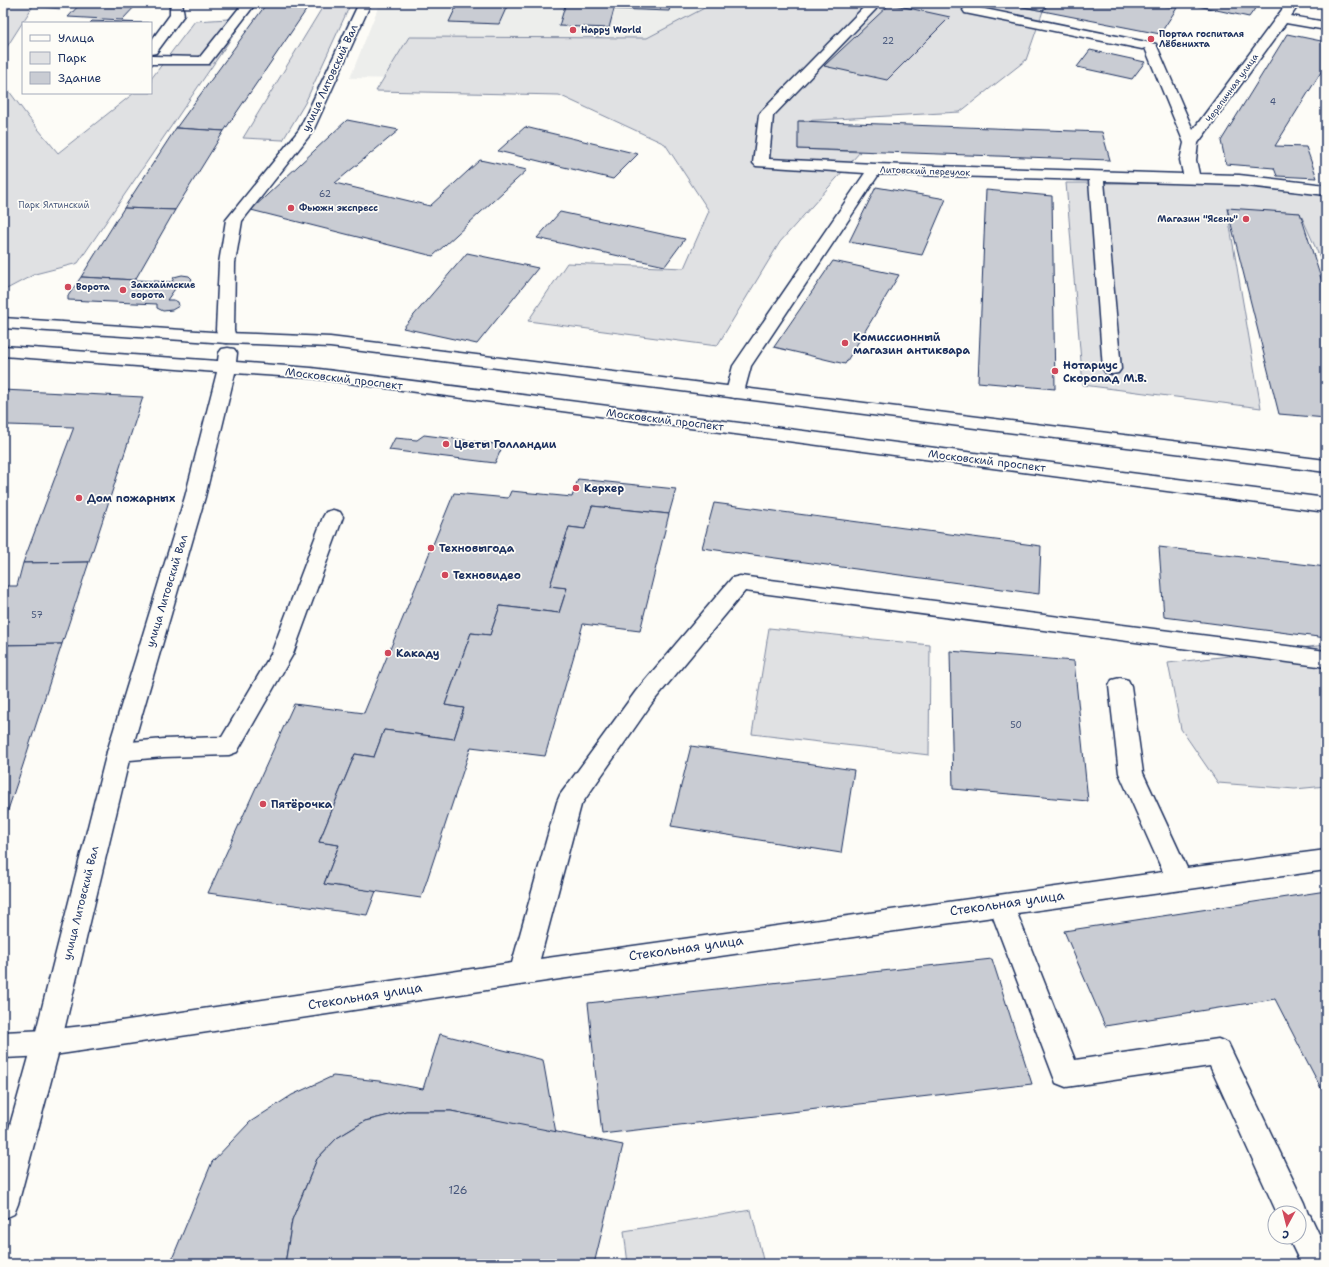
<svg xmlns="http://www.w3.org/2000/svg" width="1329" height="1267" viewBox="0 0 1329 1267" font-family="'Shantell Sans',sans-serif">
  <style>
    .built { fill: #edeeec }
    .green { fill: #e0e1e3; stroke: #7e88a0 }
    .building { fill: #c9ccd3; stroke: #1b2f5e }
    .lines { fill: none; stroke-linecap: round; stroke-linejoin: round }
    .minor-casing { stroke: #1b2f5e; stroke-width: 3 }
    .major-casing { stroke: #1b2f5e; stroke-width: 3 }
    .minor { fill: #fdfcf7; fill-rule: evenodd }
    .major { fill: #fdfcf7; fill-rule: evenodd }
    .poi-dot { fill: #d1495b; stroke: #fdfcf7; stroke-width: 1.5 }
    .labels { text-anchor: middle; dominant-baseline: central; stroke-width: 3.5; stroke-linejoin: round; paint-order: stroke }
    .far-poi-label { font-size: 9px; font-weight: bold; fill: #1b2f5e; stroke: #fdfcf7; text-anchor: start }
    .number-label { font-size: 9px; fill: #46567b }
    .far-street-label { font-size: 9px; fill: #1b2f5e; stroke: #fdfcf7 }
    .far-park-label { font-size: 9px; fill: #4c5c7f; stroke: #fdfcf7 }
    .street-label { font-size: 11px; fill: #1b2f5e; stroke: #fdfcf7 }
    .poi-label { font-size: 11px; font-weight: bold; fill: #1b2f5e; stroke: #fdfcf7; text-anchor: start }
    .near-number-label { font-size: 11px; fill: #46567b }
    .near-street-label { font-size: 13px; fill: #1b2f5e; stroke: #fdfcf7 }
  </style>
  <rect width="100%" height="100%" fill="#fdfcf7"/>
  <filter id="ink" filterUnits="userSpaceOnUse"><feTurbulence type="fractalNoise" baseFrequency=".025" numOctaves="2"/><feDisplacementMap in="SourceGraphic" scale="8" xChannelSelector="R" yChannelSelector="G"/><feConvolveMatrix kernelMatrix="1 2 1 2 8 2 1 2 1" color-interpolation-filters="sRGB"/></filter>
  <g filter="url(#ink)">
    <polygon class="built" points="380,3 806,3 645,84 350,78"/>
    <g class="green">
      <polygon points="3,3 65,3 60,9 33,6 3,53"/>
      <polygon points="325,3 351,3 305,103 283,140 243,138"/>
      <polygon points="714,3 1004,3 1043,11 1026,60 960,112 799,121 798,149 860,152 780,242 717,346 528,321 567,263 684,268 709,211 665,144 559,95 376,91 409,37 647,38"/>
      <polygon points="245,18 78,263 35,274 3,291 3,83 29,118 58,153 134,93 151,93 151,79 195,21"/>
      <polygon points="1066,183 1218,183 1326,194 1326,271 1300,213 1227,209 1261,408 1083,385"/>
      <polygon points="769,628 930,645 929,755 752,734"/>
      <polygon points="1326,645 1326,786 1295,789 1218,783 1181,729 1168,663"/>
      <polygon points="751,1210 764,1264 628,1264 624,1231"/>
    </g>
    <g class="building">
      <polygon points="81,3 138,3 122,20 68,17"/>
      <polygon points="267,3 311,3 224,131 176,128"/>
      <polygon points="458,3 671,3 669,11 614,9 609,28 559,26 565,6 508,4 499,24 449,22"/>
      <polygon points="1004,3 1049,3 1043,11"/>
      <polygon points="1049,3 1149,3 1177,8 1160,34 1043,11"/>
      <polygon points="1200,3 1259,3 1249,17 1198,6"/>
      <polygon points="890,4 950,17 887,80 824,66"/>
      <polygon points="92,21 148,23 90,23"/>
      <polygon points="1287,34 1326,42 1326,64 1275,146 1306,147 1317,178 1277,176 1274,168 1226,164 1221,141"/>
      <polygon points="1090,50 1145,62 1132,79 1077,67"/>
      <polygon points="347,120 399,130 335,183 430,206 480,160 527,170 433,256 251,210"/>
      <polygon points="798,121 1102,132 1110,160 798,149"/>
      <polygon points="525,127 638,154 613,179 498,151"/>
      <polygon points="176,128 224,131 175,210 124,208"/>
      <polygon points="876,187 946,199 922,255 849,242"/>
      <polygon points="986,190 1052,196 1055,389 978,382"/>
      <polygon points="124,208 175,210 135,280 81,277"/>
      <polygon points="1227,208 1300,213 1326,294 1326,418 1279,414"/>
      <polygon points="560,212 685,239 665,266 537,238"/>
      <polygon points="467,253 538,268 477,344 403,328"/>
      <polygon points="833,261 899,275 845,364 774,347"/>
      <polygon points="182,275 189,276 192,279 190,282 185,285 177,286 167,300 174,300 178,302 179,306 172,310 163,311 157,308 157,304 68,300 68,296 81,277 172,282 174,277"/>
      <polygon points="3,390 143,397 89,562 23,563 74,427 8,425 3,433"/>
      <polygon points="424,435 503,445 495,463 389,450 395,438 417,440"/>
      <polygon points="578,479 676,489 669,514 592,506 585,529 569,527 550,586 567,588 559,613 500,606 490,635 471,633 445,705 464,708 454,739 384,730 374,757 355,754 319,842 339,845 324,884 376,891 367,915 208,893 294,704 364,713 454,493 508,498 511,491 572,497"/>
      <polygon points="714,503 1041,546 1039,594 702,548"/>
      <polygon points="592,506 669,514 640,631 583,624 545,756 471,747 421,898 324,884 339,845 319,842 355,754 374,757 384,730 454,739 464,708 445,705 471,633 490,635 500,606 559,613 567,588 550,586 569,527 585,529"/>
      <polygon points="1159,547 1326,567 1326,638 1164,617"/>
      <polygon points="89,562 62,644 3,645 3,586 17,586 23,563"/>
      <polygon points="62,644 23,765 3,825 3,645"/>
      <polygon points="950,651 1074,661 1088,801 953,789"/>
      <polygon points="691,746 854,770 841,853 671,826"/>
      <polygon points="1326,891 1326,1098 1275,999 1105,1026 1064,931"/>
      <polygon points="992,959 1032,1084 602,1134 588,1003"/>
      <polygon points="440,1034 543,1060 556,1133 451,1111 406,1111 365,1121 337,1138 317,1159 292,1220 285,1264 170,1264 212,1162 250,1122 292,1095 333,1076 379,1081 423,1089"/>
      <polygon points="406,1111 451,1111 623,1145 594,1264 285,1264 292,1220 317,1159 337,1138 365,1121"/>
    </g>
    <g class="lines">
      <defs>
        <g id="minor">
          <polygon points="170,3 182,3 184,15 156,53 151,54 151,41 170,15"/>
          <polygon points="243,3 256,3 209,64 151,64 151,56 200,57"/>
          <polygon points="359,3 371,3 313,131 242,221 235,263 234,330 236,338 233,342 227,343 221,342 216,330 219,263 226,220 299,130"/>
          <polygon points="1287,3 1300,3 1291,16 1326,22 1326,30 1286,23 1198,143 1196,160 1199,174 1239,175 1326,185 1326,195 1239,185 1104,181 1121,369 1118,373 1112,374 1106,373 1103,369 1089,180 879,174 751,366 744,392 742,396 735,398 728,396 726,392 733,366 865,173 756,166 753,163 759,115 761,112 865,6 875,6 876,9 773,116 769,159 875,164 1183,174 1180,160 1184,143 1145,48 1142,49 970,14 965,13 963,10 965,7 970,6 1156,44 1193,130"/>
          <polygon points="333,510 340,512 343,517 293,654 237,752 229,755 164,757 119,761 111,758 107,752 111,746 119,743 164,739 222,737 271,654 323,517 326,512"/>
          <polygon points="740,576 1326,651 1326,667 745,591 652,703 581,805 540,959 1163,872 1119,773 1109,686 1112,680 1120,678 1128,680 1131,686 1143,773 1187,868 1326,850 1326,870 1017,913 1075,1060 1218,1039 1228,1043 1304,1203 1308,1214 1310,1215 1326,1249 1326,1264 1301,1264 1288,1237 1299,1237 1299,1213 1277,1213 1210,1066 1066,1087 1056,1083 993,917 560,979 101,1048 47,1056 3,1058 3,1032 47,1030 101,1024 512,963 557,802 560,795 636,691 732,578"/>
        </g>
        <g id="major">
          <polygon points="3,318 227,333 330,337 1326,460 1326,472 330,347 227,343 3,328"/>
          <polygon points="3,346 218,361 219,353 222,349 228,348 234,349 237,353 236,362 311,368 1326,498 1326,512 311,378 235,373 205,497 131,752 61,1043 18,1204 14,1214 3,1219 3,1150 33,1043 107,752 185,497 217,372 3,356"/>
        </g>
      </defs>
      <use href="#minor" class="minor-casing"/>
      <use href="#major" class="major-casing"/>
      <use href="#minor" class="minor"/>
      <use href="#major" class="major"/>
    </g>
  </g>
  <g class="poi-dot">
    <circle cx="573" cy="30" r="4"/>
    <circle cx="1151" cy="39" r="4"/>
    <circle cx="291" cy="208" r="4"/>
    <circle cx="1246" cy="219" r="4"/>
    <circle cx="68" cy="287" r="4"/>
    <circle cx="123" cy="290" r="4"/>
    <circle cx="845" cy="343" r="4"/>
    <circle cx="1055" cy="371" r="4"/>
    <circle cx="446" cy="444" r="4"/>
    <circle cx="576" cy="488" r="4"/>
    <circle cx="79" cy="498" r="4"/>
    <circle cx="431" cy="548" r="4"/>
    <circle cx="445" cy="575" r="4"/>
    <circle cx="388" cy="653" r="4"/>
    <circle cx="263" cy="804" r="4"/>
  </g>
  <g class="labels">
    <g class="far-poi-label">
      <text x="581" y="30">Happy World</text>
      <text x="1159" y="34">Портал госпиталя<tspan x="1159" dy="10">Лёбенихта</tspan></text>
      <text x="299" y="208">Фьюжн экспресс</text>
      <text x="1238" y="219" text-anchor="end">Магазин "Ясень"</text>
      <text x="131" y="285">Закхаймские<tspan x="131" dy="10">ворота</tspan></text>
      <text x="76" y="287">Ворота</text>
    </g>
    <g class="number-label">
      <text x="888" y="41">22</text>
      <text x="1273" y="102">4</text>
      <text x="325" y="194">62</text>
      <text x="37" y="615">57</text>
      <text x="1016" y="725">50</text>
    </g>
    <g class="far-street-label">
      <text transform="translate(1232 88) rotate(-54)">Черепичная улица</text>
      <text transform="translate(925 171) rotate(2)">Литовский переулок</text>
    </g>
    <g class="far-park-label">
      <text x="54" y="205">Парк Ялтинский</text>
    </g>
    <g class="street-label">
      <text transform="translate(330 78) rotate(-65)">улица Литовский Вал</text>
      <text transform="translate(344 379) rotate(7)">Московский проспект</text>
      <text transform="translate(665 420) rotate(7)">Московский проспект</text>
      <text transform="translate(987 461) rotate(7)">Московский проспект</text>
      <text transform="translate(167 591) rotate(-73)">улица Литовский Вал</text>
      <text transform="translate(81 903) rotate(-76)">улица Литовский Вал</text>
    </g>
    <g class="poi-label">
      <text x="853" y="337">Комиссионный<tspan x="853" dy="13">магазин антиквара</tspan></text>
      <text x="1063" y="365">Нотариус<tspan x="1063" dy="13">Скоропад М.В.</tspan></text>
      <text x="454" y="444">Цветы Голландии</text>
      <text x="584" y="488">Керхер</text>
      <text x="87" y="498">Дом пожарных</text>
      <text x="439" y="548">Техновыгода</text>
      <text x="453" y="575">Техновидео</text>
      <text x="396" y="653">Какаду</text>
      <text x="271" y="804">Пятёрочка</text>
    </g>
    <g class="near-number-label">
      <text x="458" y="1190">126</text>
    </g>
    <g class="near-street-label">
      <text transform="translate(1007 903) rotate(-8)">Стекольная улица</text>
      <text transform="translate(686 948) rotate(-8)">Стекольная улица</text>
      <text transform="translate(365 996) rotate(-9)">Стекольная улица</text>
    </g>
  </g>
  <rect width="1329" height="1267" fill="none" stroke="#fdfcf7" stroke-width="16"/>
  <rect x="8" y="8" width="1313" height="1251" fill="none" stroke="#1b2f5e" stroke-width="1.5" filter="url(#ink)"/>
  <rect x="22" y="22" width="130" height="72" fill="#fdfcf7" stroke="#a3aaba"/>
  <rect x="30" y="35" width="20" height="6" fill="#fdfcf7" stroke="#a3aaba"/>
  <text x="58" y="42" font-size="12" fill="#1b2f5e">Улица</text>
  <rect x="30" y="52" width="20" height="12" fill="#e0e1e3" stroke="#a3aaba"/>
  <text x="58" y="62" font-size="12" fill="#1b2f5e">Парк</text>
  <rect x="30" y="72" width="20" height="12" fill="#c9ccd3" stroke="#a3aaba"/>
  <text x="58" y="82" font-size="12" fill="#1b2f5e">Здание</text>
  <g transform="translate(1287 1225) rotate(187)"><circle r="19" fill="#fdfcf7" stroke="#a3aaba"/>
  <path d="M0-3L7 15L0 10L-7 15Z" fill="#d1495b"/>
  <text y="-6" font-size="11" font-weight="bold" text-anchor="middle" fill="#1b2f5e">С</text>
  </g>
</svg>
